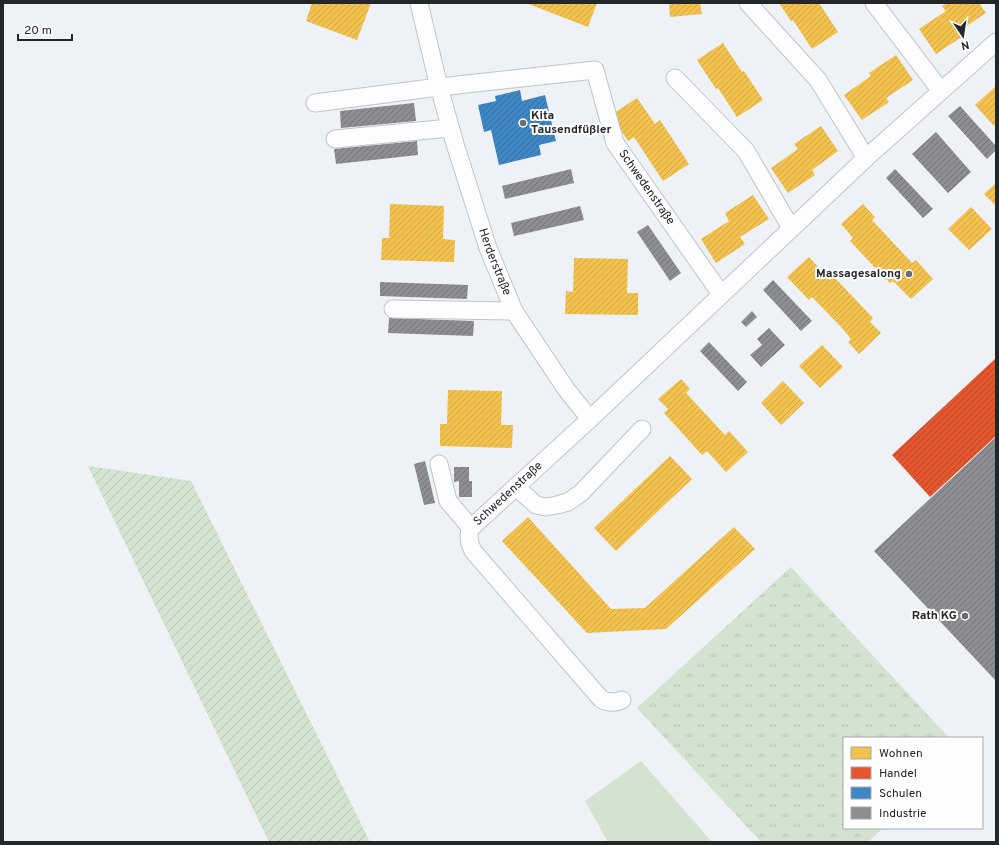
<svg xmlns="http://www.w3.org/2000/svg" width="999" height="845" viewBox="0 0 999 845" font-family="Overpass,sans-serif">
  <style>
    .grass { fill: url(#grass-tufts) }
    .garden { fill: url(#garden-furrows) }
    .pitch { fill: #d4e2d0 }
    .homes { fill: url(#homes-hatch) }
    .shops { fill: url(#shops-hatch) }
    .schools { fill: url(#schools-hatch) }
    .industry { fill: url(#industry-hatch) }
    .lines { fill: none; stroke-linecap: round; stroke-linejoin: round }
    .minor-casing { stroke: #c1c4c7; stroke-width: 19 }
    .minor { stroke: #fcfdfe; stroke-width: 17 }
    .poi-dot { fill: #6b6e71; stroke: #fefefe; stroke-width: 1.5 }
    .labels { text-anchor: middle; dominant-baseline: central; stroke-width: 4; stroke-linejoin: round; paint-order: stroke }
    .poi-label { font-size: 12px; font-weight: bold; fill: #24272a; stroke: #fefefe; text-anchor: end }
    .street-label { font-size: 12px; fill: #24272a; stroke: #fefefe }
  </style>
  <defs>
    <pattern id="grass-tufts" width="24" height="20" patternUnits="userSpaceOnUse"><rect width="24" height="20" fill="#d4e2d0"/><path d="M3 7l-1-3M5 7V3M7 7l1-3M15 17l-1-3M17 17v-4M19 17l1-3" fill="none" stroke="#b6c2b3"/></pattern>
    <pattern id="garden-furrows" width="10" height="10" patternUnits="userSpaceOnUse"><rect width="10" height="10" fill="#d4e2d0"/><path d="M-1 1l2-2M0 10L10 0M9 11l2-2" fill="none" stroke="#b6c2b3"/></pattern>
    <pattern id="homes-hatch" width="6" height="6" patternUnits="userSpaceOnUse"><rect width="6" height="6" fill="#f2c14e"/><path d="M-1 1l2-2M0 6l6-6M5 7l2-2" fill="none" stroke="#cfa644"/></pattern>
    <pattern id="shops-hatch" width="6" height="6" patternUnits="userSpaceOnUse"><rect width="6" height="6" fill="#e4572e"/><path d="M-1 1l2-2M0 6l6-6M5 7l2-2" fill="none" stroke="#b94827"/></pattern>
    <pattern id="schools-hatch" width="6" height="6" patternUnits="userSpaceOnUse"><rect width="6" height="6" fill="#3f88c5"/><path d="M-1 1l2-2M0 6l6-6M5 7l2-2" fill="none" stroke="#356fa0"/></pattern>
    <pattern id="industry-hatch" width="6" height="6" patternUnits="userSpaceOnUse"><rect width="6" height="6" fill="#8d8d92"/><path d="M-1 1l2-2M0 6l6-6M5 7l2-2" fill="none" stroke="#737377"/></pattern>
  </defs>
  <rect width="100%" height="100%" fill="#eef2f6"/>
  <polygon class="grass" points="791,567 949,738 844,738 844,828 883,828 868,842 761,842 637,708"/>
  <polygon class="garden" points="88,466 191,481 370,842 269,842"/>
  <polygon class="pitch" points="641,761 712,842 608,842 585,801"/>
  <g class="homes">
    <polygon points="312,3 371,3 357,40 306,21"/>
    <polygon points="526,3 597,3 588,27"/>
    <polygon points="669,3 700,3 702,14 670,17"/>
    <polygon points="779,3 816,3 817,4 819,3 838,32 812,49 793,20 791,21"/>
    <polygon points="947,3 979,3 986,13 959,31 963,36 936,54 919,29 946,11 942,6"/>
    <polygon points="723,43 742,72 744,71 763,100 737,117 718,88 716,89 697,60"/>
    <polygon points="896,55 913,80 886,98 889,102 862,120 844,95 871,76 869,73"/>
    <polygon points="996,86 996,124 994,126 975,105"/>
    <polygon points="637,98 655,124 660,120 689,164 663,181 634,137 628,141 611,115"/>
    <polygon points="821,126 838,151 812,170 815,175 788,193 771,168 798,149 794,144"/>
    <polygon points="996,183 996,206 984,194"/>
    <polygon points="753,195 769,219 740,237 745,244 716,263 701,239 729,221 725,213"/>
    <polygon points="390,204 444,206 443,239 455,240 454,262 381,260 382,238 389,238"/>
    <polygon points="863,204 875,217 872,220 912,263 916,260 933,279 911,299 893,281 890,283 880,273 850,241 853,238 841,224"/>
    <polygon points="971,207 992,229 969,250 948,229"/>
    <polygon points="809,257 830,280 834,277 873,318 870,322 881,333 859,354 848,342 851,339 842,328 812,297 809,300 787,277"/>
    <polygon points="574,258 628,259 627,293 638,293 638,315 565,314 566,291 573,292"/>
    <polygon points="822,345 843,367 820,388 799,366"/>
    <polygon points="681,379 690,389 686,393 725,435 729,431 748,452 726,472 707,451 702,455 664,413 668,409 658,399"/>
    <polygon points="783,381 804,403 781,425 761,403"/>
    <polygon points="448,390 502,391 501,425 513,425 512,448 440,446 440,424 447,424"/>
    <polygon points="670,456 692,479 616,551 594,528"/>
    <polygon points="528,517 611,609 645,608 734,527 755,549 666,629 587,633 502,541"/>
  </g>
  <polygon class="shops" points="996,358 996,436 930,497 892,455"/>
  <polygon class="schools" points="520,90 522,101 545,95 556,141 539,145 541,155 499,165 491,130 484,132 478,105 496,101 495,96"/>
  <g class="industry">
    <polygon points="414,103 416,121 341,128 340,111"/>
    <polygon points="960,106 996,146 996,150 987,159 948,116"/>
    <polygon points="936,132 971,172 948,193 912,154"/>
    <polygon points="417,141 418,155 336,164 334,149"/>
    <polygon points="571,169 574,183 505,199 502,186"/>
    <polygon points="895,169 933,209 923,218 886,178"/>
    <polygon points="580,206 584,220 514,236 511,223"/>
    <polygon points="648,225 681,273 670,281 637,232"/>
    <polygon points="773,280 812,321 801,331 763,290"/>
    <polygon points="380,282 468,285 467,299 380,296"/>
    <polygon points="752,311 757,317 746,327 741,322"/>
    <polygon points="389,318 474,321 473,336 388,333"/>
    <polygon points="769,328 785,345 761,367 750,355 762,345 757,339"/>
    <polygon points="709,342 747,382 738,391 700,351"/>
    <polygon points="996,437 996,681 874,551"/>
    <polygon points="425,461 435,503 424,505 414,464"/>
    <polygon points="454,467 469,467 469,481 472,481 472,497 459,497 459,481 454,482"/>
  </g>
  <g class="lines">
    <defs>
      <g id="minor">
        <path id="s1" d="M419,3l20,84 16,57 33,104 26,63 52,78 24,30"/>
        <polyline points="748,3 818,80 866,158"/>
        <polyline points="874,3 941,91"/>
        <polyline points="675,78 746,151 791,228"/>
        <path id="s2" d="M315,103l124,-16 156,-17 20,73 106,151"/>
        <polyline points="335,139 450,128"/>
        <polyline points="393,309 514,311"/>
        <polyline points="439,464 448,501 471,528"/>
        <polyline points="516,487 536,505 546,507 557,505 568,502 581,493 642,429"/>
        <path id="s3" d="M622,700c-7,3 -14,3 -21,-1l-128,-148c-4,-8 -6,-15 -2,-23l119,-109 276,-261 130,-116"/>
      </g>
    </defs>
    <use href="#minor" class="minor-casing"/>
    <use href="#minor" class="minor"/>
  </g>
  <g class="poi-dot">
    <circle cx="523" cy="123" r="4"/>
    <circle cx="909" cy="274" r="4"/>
    <circle cx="965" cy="616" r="4"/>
  </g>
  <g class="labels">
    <g class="poi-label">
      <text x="531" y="116" text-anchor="start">Kita<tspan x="531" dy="14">Tausendfüßler</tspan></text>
      <text x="901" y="274">Massagesalong</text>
      <text x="957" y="616">Rath KG</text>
    </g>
    <g class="street-label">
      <text stroke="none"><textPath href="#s2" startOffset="412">Schwedenstraße</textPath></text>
      <text stroke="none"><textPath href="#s1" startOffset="270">Herderstraße</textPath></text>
      <text stroke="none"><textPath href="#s3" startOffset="292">Schwedenstraße</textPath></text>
    </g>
  </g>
  <rect width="999" height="845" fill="none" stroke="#24272a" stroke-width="8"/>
  <rect x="843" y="737" width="140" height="92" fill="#fefefe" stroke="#a7a8a9"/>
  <rect x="851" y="747" width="20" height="12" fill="#f2c14e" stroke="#a7a8a9"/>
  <text x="879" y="757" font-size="12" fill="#24272a">Wohnen</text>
  <rect x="851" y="767" width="20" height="12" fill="#e4572e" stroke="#a7a8a9"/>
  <text x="879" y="777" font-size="12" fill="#24272a">Handel</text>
  <rect x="851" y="787" width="20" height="12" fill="#3f88c5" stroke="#a7a8a9"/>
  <text x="879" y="797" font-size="12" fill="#24272a">Schulen</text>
  <rect x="851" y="807" width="20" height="12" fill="#8d8d92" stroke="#a7a8a9"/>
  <text x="879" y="817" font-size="12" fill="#24272a">Industrie</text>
  <g transform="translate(963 36) rotate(167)" stroke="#fefefe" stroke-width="3" paint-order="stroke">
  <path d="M0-3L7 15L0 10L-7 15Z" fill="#24272a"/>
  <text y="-6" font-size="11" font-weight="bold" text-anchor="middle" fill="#24272a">N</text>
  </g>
  <path d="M18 34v6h54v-6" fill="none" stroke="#24272a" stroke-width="2"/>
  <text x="24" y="34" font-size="12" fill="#24272a" stroke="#fefefe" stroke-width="3" paint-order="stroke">20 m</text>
</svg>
